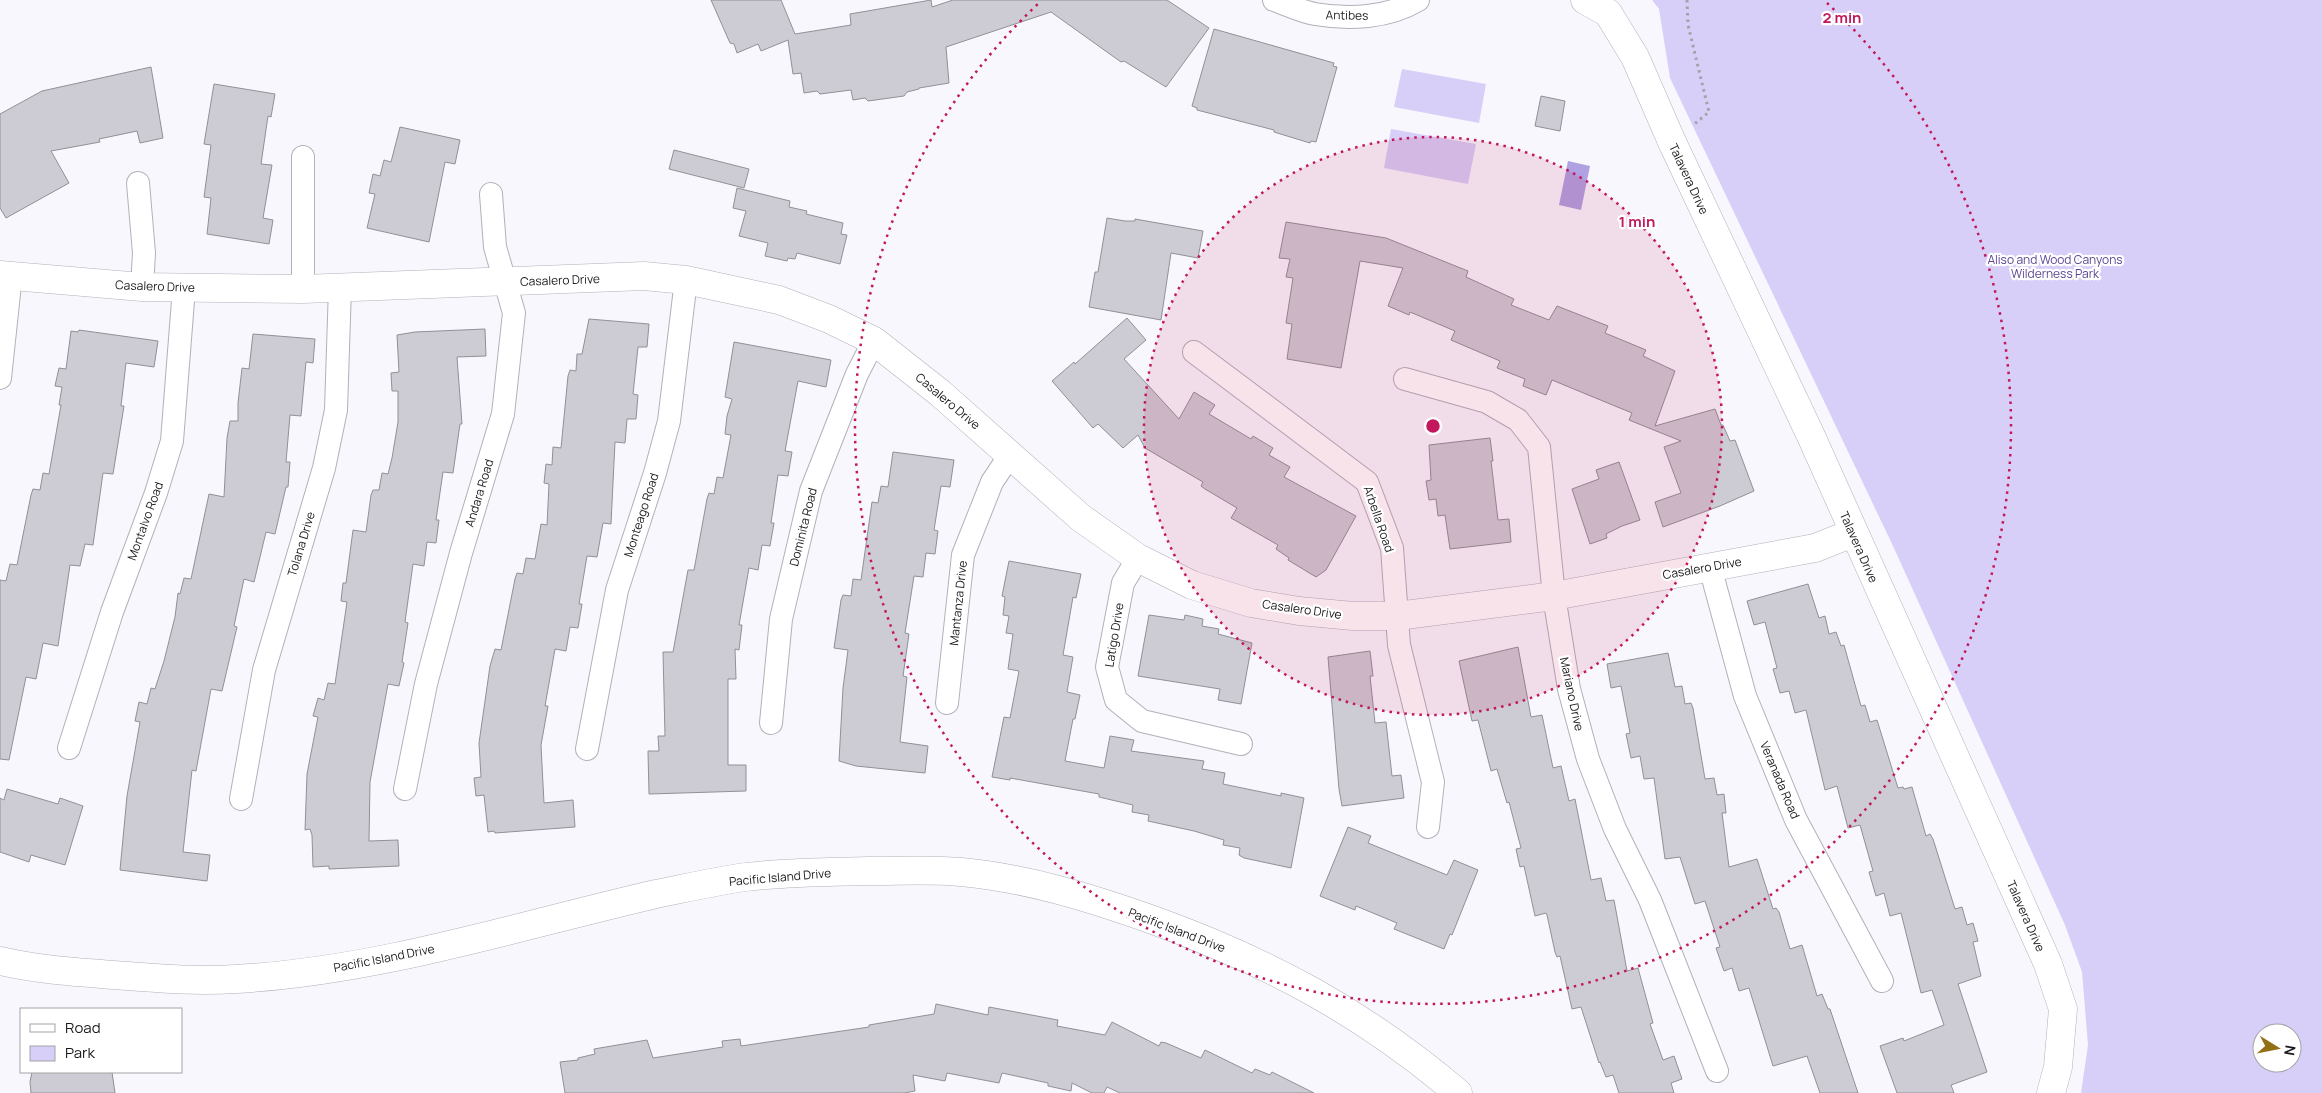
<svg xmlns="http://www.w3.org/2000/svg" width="2322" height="1093" viewBox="0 0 2322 1093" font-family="Manrope,sans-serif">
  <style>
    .green { fill: #d7cff8; fill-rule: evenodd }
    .water { fill: #b0a2e2 }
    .building { fill: #cdccd4; stroke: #919097 }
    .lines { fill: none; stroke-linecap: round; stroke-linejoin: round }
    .minor-casing { stroke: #b2b1b9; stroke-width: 24 }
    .tertiary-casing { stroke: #b2b1b9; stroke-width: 29 }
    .secondary-casing { stroke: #b2b1b9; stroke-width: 29 }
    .path { stroke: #a3a2a8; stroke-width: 3; stroke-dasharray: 2.5 4; stroke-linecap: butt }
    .minor { stroke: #fff; stroke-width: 22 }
    .tertiary { stroke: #fff; stroke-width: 28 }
    .secondary { stroke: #fff; stroke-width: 28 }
    .ring { fill: none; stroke: #c2185b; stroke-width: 2.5; stroke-dasharray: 2.5 5 }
    .labels { text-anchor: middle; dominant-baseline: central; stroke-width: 4.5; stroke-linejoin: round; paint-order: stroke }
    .street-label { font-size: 12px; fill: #1a191c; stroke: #fff }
    .park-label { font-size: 12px; fill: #5d4794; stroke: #fff }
    .centre { fill: #c2185b; stroke: #fff; stroke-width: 2.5 }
    .ring-label { font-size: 15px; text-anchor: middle; font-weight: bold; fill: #c2185b; stroke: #fff; stroke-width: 4.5; stroke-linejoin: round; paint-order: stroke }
  </style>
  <rect width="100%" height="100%" fill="#f8f7fe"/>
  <g class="green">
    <path d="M1652,0h670v1093h-241l7,-48 -6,-73 -17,-47 -172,-379 -223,-468 -11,-69zM2262,1033h30v30h-30z"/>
    <polygon points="1402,69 1486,84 1479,123 1394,107"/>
    <polygon points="1391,129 1476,144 1468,184 1384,168"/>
  </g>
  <polygon class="water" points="1568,161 1590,166 1581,210 1559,205"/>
  <g class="building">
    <polygon points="711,0 781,0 795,34 851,25 850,14 931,0 932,7 953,0 1167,0 1209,28 1166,87 1124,61 1121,62 1051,12 946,47 949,83 919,88 919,89 907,92 904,96 868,101 865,98 853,100 851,90 820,94 817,91 804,93 801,73 793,74 788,40 761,51 758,44 737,53 734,44 730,43"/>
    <polygon points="1214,29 1334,63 1333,66 1337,67 1316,142 1311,141 1310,143 1274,132 1274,130 1197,110 1197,108 1192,106"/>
    <polygon points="151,67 163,138 140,143 137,131 99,139 100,142 51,151 69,183 6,218 0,208 0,114 42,91"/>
    <polygon points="214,84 275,94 271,117 268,116 261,164 272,165 263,218 273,220 269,244 207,234 211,198 204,197 211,145 204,144"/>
    <polygon points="1541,96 1565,101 1560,131 1535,126"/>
    <polygon points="400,127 460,140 455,164 445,162 429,242 367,228 375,194 369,193 373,174 380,176 384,160 391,162"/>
    <polygon points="674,150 749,169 744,188 669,169"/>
    <polygon points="737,188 790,201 789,207 807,211 806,214 843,223 841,234 847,235 840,264 797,253 795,259 788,258 787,261 765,256 768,243 739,236 746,211 733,208"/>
    <polygon points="1107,218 1125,221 1135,221 1135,219 1203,231 1198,258 1171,253 1161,320 1089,307 1095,272 1098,272"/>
    <polygon points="1286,222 1386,238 1468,271 1466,277 1514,299 1511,305 1549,320 1557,306 1608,326 1605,333 1646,350 1643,356 1675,371 1655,426 1715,409 1721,425 1723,425 1730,441 1735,440 1754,491 1720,506 1663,527 1655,502 1681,493 1664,447 1681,441 1629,420 1632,413 1552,380 1546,395 1523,386 1525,379 1497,368 1500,361 1451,340 1455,331 1410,312 1409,315 1388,306 1403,268 1360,261 1341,368 1287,359 1292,324 1286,323 1293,278 1286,277 1290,259 1279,258"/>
    <polygon points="1127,318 1146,340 1124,359 1179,419 1194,392 1215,405 1209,414 1251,439 1253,436 1273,448 1269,455 1290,467 1284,477 1356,516 1326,570 1316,577 1288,560 1289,558 1276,549 1278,545 1231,518 1237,508 1205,489 1201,486 1203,482 1145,448 1138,435 1123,448 1098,424 1093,428 1052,381 1074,362 1075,364"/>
    <polygon points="589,319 649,324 647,347 638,347 633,394 638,395 636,419 627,419 625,443 615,442 611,524 603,523 597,557 587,556 579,604 582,604 578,628 570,627 566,651 555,649 545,706 548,706 541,745 544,803 573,800 575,827 495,833 494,831 488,832 484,795 476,796 474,778 481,777 479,743 490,666 495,649 501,650 515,579 517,573 523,574 526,558 535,559 541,524 547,525 549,484 544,483 546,464 552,465 553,447 561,448 568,376 570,370 576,371 577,354 582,354"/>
    <polygon points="485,329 486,356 457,357 462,424 460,424 453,473 443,472 436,520 439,520 436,543 427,542 424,566 413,564 405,622 408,623 402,662 404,663 399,686 388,684 370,782 369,841 398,840 399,866 329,869 329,866 313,867 312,835 310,829 305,830 307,774 318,717 313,716 318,698 324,700 328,683 335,684 347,602 341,601 343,583 346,583 353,530 366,532 371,495 373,490 379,490 382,473 388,474 392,458 398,422 398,391 392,391 391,373 399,372 397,335 415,332"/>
    <polygon points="79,330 158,341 154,367 126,363 121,406 124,406 113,474 103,473 93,545 85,544 80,566 70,565 58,646 43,643 36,679 26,677 9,760 0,759 0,580 6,581 10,564 17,565 31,495 33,489 40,490 43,473 49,474 61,405 59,405 62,387 55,386 59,368 66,369 71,331 78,332"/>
    <polygon points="253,334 315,339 313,363 306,362 301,416 290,415 286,462 290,462 288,487 286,487 275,534 266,532 254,582 244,579 234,626 237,627 222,691 211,689 196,771 192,770 183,852 210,855 207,881 120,870 127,796 140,722 135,721 139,702 147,704 151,688 155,689 164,661 175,617 178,593 180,594 184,578 191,579 209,494 224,497 227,438 230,421 238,421 238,403 242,368 249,369"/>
    <polygon points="734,342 831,360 826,387 798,381 785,451 792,452 788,476 778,475 771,523 774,523 770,546 762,545 758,570 749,568 739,625 742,625 739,650 735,649 736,679 728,679 728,765 746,765 746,791 649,794 648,751 659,751 658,736 665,736 663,652 673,652 688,570 694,570 707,499 709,493 714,494 717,477 723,478 731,435 725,434 727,416 732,399 725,397"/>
    <polygon points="1490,438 1493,461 1491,461 1498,520 1509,519 1511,542 1450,549 1445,515 1438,516 1436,499 1429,500 1426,481 1431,480 1429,445"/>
    <polygon points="893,452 954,460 950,487 941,486 934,530 938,531 935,554 926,553 923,577 914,576 905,633 909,634 903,676 907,677 900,742 928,746 925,773 856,766 839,761 843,688 848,650 834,648 841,600 843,595 851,596 853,579 861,580 872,502 878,503 881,486 888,487"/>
    <polygon points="1619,462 1640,520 1622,526 1606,534 1607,538 1590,544 1572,489 1599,479 1596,470"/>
    <polygon points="1009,561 1081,574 1076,598 1073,597 1063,655 1073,657 1067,692 1080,695 1075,719 1073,719 1065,761 1104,768 1110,736 1134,740 1131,751 1204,761 1202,769 1225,773 1223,784 1281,796 1281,793 1304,798 1291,868 1244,858 1239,855 1240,848 1223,845 1224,840 1194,831 1148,821 1149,815 1132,812 1133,805 1099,797 1099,794 1010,778 1010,780 992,777 1004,717 1010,718 1019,671 1008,669 1013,634 1006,633 1009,616 1003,615 1005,597 1002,596"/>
    <polygon points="1808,584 1819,618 1825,616 1829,634 1836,632 1841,646 1844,645 1861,706 1865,705 1870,722 1877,720 1898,788 1903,787 1904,789 1912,787 1926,836 1930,834 1933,839 1955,909 1962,907 1967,925 1973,923 1978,941 1973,942 1981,976 1958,984 1987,1072 1951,1085 1954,1093 1897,1093 1880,1046 1903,1038 1904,1041 1944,1025 1932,990 1921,993 1901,913 1890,916 1884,893 1876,896 1869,872 1873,871 1860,825 1848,828 1837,786 1825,790 1806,710 1795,713 1789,691 1780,693 1773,669 1777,668 1765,622 1754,625 1747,601"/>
    <polygon points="1149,615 1184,620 1185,615 1203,619 1202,626 1219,629 1218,634 1252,643 1241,704 1218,700 1220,689 1138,676"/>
    <polygon points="1518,647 1531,717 1542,715 1553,768 1561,766 1569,801 1575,799 1591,880 1601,878 1606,901 1614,900 1627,971 1638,968 1653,1023 1650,1024 1663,1060 1674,1056 1682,1079 1671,1083 1674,1093 1619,1093 1613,1075 1606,1077 1600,1062 1599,1063 1581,1007 1572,1009 1560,956 1557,957 1555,952 1547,915 1546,913 1535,916 1524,866 1520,867 1516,849 1521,848 1509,802 1507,803 1497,769 1491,771 1478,720 1472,721 1459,661"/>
    <polygon points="1370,651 1373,676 1370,676 1375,723 1386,722 1392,776 1401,775 1404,798 1342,806 1339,789 1328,657"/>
    <polygon points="1668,653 1675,687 1682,686 1685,704 1691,703 1693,708 1705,779 1714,778 1717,795 1724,794 1726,813 1722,813 1729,867 1757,859 1773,909 1776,908 1779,912 1790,949 1802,945 1817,996 1822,994 1828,1009 1830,1009 1858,1093 1820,1093 1807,1056 1773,1066 1749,988 1739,991 1732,968 1724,971 1716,948 1720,947 1705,901 1695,904 1680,857 1665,859 1654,778 1644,779 1640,756 1631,758 1626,734 1630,733 1621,686 1611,688 1607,664"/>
    <polygon points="7,789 58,804 60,798 83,806 65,865 31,855 29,862 0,852 0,798 4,800"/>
    <polygon points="1348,827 1371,836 1368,843 1447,875 1454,860 1478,870 1452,935 1450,934 1444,949 1394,929 1397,923 1356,906 1355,910 1320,896"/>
    <polygon points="936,1004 988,1015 989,1007 1058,1020 1057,1026 1105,1035 1112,1022 1159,1046 1161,1042 1166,1043 1201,1058 1205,1050 1252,1073 1255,1069 1270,1075 1272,1072 1314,1093 1120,1093 1107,1087 1104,1093 1092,1093 1072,1083 1071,1091 1048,1086 1048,1083 1002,1073 999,1083 947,1073 945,1081 913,1075 915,1091 904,1093 565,1093 560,1062 578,1060 578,1058 595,1054 594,1049 647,1040 653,1058 723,1047 722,1041 740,1039 741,1046 869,1027 869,1025 934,1014"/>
    <polygon points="32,1072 112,1072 115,1093 31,1093 30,1082"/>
  </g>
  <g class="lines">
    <defs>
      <g id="minor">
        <path d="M1274,0c14,5 28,12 41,14 34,6 73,4 103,-14"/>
        <polyline points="303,157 303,289"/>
        <polyline points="138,183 144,253 142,287"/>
        <polyline points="1194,352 1367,482 1392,548 1399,645 1433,782 1428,827"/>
        <polyline points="0,378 11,275"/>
        <polyline points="1405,379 1487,402 1518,420 1539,447 1554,596 1569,689 1588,759 1615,829 1650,900 1717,1071"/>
        <polyline points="1138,558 1123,583 1107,667 1116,700 1142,721 1241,744"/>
        <polyline points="1710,567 1745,696 1796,820 1882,981"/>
        <polyline points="947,703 963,555 992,482 1010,455"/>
        <polyline points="771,723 781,619 811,491 857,374 874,341"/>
        <polyline points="69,748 112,612 156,493 172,441 184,288"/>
        <polyline points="587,749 617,590 655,473 669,421 686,280"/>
        <polyline points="405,789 426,684 461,553 503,414 514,313 495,247 491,194"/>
        <polyline points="241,799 264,670 324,468 336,410 340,287"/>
      </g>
      <g id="tertiary">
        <polyline points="1585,0 1608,13 1635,57 1672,142 1811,436 2048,964 2063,1009 2058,1067 2051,1093"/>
        <polyline points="0,275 142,287 303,289 644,276 686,280 779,300 829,319 874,341 940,393 1081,518 1138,558 1192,585 1251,603 1299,611 1353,616 1397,616 1554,596 1815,548 1853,533"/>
      </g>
      <path id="secondary" d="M0,961c39,9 74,11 114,14 40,3 81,7 122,4 143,-8 281,-53 420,-85 30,-6 60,-13 90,-17 41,-5 82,-5 123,-6 30,0 62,-2 92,1 66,6 130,26 192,48 116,42 211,93 305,173"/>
    </defs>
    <use href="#minor" class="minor-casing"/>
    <use href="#tertiary" class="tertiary-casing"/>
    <use href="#secondary" class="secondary-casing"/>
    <polyline class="path" points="1687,0 1688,25 1709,112 1692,126"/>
    <use href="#minor" class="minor"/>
    <use href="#tertiary" class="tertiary"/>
    <use href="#secondary" class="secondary"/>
  </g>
  <circle cx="1433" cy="426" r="289" fill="#c2185b" fill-opacity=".12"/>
  <g class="ring">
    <circle cx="1433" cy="426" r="289"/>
    <path d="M1827 3A578 578 0 1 1 1039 3"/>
  </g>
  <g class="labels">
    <g class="street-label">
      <text transform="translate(1347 15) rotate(1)">Antibes</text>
      <text transform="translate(1689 179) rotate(65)">Talavera Drive</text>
      <text transform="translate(560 280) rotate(-2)">Casalero Drive</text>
      <text transform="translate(155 286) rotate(2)">Casalero Drive</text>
      <text transform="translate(948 401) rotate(40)">Casalero Drive</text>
      <text transform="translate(479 493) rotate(-73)">Andara Road</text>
      <text transform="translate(641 515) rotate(-72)">Monteago Road</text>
      <text transform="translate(1379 519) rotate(71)">Arbella Road</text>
      <text transform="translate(145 521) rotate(-70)">Montalvo Road</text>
      <text transform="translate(803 527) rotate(-76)">Dominita Road</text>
      <text transform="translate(301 544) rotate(-73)">Tolana Drive</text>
      <text transform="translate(1859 547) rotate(66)">Talavera Drive</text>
      <text transform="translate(1702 568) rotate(-10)">Casalero Drive</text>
      <text transform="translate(958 603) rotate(-84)">Mantanza Drive</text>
      <text transform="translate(1302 609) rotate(8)">Casalero Drive</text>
      <text transform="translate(1114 635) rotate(-81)">Latigo Drive</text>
      <text transform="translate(1572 694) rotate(78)">Mariano Drive</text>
      <text transform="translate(1780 780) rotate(67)">Veranada Road</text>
      <text transform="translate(780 877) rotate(-5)">Pacific Island Drive</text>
      <text transform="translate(2026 916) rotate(66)">Talavera Drive</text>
      <text transform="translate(1177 930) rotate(21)">Pacific Island Drive</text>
      <text transform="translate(384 958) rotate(-11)">Pacific Island Drive</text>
    </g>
    <g class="park-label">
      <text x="2055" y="259">Aliso and Wood Canyons<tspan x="2055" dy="14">Wilderness Park</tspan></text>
    </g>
  </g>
  <circle cx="1433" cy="426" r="8" class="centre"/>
  <g class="ring-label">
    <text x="1842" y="23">2 min</text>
    <text x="1637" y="227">1 min</text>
  </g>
  <rect x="20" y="1008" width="162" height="65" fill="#ffffff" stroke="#a3a3a4"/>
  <rect x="30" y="1024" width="25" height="8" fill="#ffffff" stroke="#a3a3a4"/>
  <text x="65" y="1033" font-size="15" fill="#1a191c">Road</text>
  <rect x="30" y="1046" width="25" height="15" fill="#d7cff8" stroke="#a3a3a4"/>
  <text x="65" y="1058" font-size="15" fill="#1a191c">Park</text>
  <g transform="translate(2277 1048) rotate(100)"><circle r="24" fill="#ffffff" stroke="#a3a3a4"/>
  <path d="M0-4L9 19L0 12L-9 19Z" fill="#936f16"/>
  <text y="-8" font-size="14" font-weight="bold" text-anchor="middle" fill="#1a191c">N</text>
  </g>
</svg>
